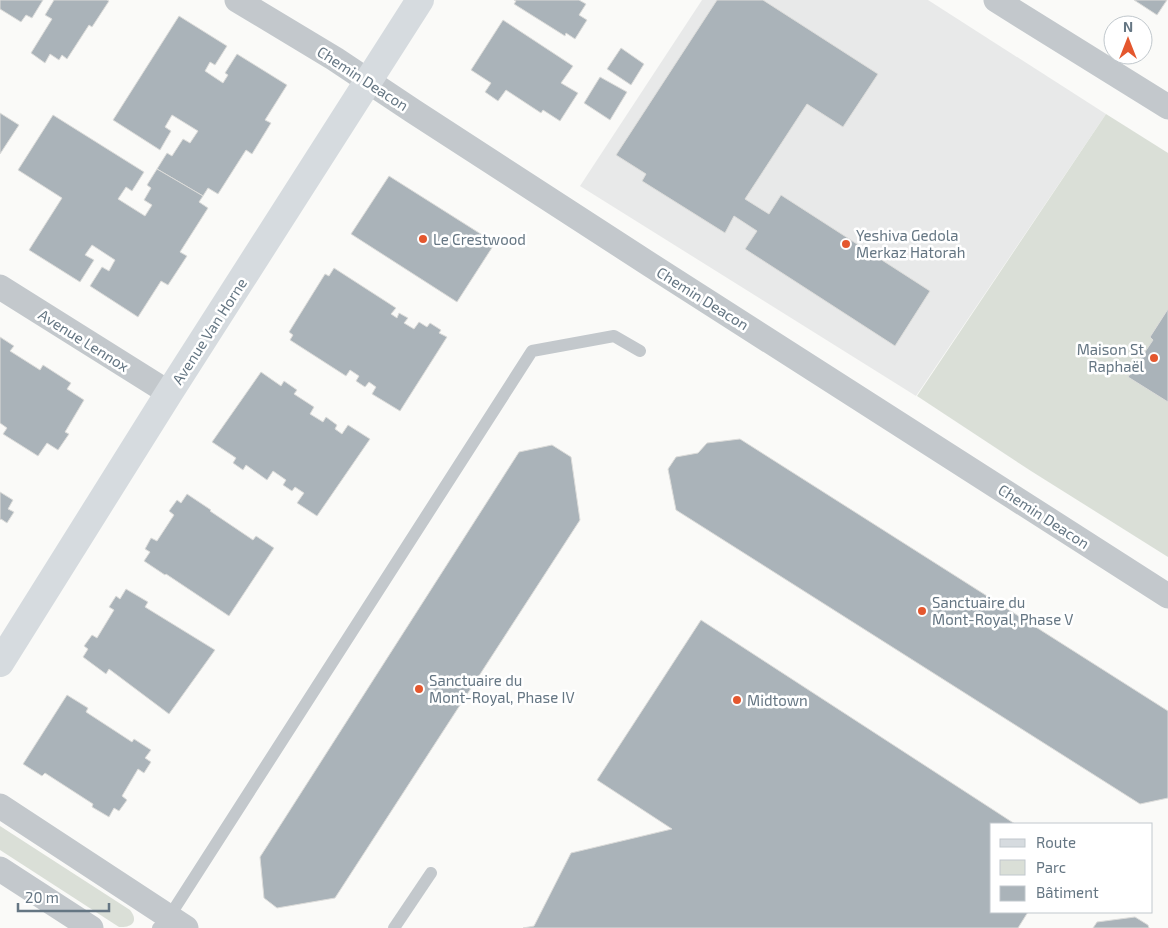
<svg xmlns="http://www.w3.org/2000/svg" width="1168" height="928" viewBox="0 0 1168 928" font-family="'Exo 2',sans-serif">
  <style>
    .built { fill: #e8e9e9 }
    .green { fill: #dadfd7 }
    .building { fill: #aab3b9; stroke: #dcdcda }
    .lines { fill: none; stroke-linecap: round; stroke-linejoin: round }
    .service { stroke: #c3c8cc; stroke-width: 12 }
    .minor { stroke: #c3c8cc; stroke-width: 25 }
    .secondary { stroke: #d6dbdf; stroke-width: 28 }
    .poi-dot { fill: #e4572e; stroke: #fff; stroke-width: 2 }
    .labels { text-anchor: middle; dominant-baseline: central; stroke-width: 5; stroke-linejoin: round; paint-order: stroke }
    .street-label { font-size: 15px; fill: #657683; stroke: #fff }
    .poi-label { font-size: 15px; fill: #657683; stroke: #fff; text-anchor: start }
  </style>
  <rect width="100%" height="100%" fill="#fafaf8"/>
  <polygon class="built" points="702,0 928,0 1106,114 916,396 580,186"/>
  <g class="green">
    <polygon points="1106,114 1168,153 1168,557 1031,471 917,396"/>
    <path d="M0,826l130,84c9,11 2,18 -11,17l-119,-77z"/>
  </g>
  <g class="building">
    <polygon points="0,0 43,0 32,18 26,15 21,22 0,9"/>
    <polygon points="54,0 107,0 109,1 92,27 89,25 67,59 62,55 59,60 50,54 45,63 31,53 52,19 45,15"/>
    <polygon points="514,0 579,0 586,4 579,15 587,20 575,39 566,33 565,36 514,4 516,1"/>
    <polygon points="717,0 763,0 878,74 843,127 807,104 745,199 769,214 781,195 930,291 895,346 745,249 757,231 734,216 725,233 642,181 646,174 616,155"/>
    <polygon points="1134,0 1167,0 1157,15"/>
    <polygon points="179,16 227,46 215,65 210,62 205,71 223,83 228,75 225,73 237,54 287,85 265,120 271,123 252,154 246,150 218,194 208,188 203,196 157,169 167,153 172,156 183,139 190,143 198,131 172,115 165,127 171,131 160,150 113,120"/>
    <polygon points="503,20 573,66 561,83 578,93 560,121 543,110 541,113 506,90 498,101 485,92 491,83 471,70"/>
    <polygon points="621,48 644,64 631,85 607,69"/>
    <polygon points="600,77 627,92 610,120 584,103"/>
    <polygon points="0,113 19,125 0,154"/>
    <polygon points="53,115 144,172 132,191 126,187 118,199 145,216 152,205 144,200 151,188 147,185 157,169 203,196 199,202 208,208 180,252 187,256 168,285 161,281 138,317 90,286 102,267 109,271 115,260 92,245 85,255 94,260 80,282 29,250 62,198 18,170"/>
    <polygon points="389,176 495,243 457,302 351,234"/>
    <polygon points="334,268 396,308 391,314 397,318 399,313 408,318 404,323 414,329 419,322 427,327 430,323 441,330 439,333 447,337 400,411 372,394 376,387 369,382 365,387 356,381 359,376 350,370 346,376 290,340 293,335 289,332 325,274 329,276"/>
    <polygon points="1168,309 1168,402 1128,377 1153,340 1150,337"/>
    <polygon points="0,337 14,346 10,351 40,370 43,365 71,383 67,389 84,400 65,432 69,434 58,450 47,443 38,456 3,434 7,428 0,423"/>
    <polygon points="261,372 281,386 284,381 297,390 294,394 314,407 310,414 323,422 326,417 337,425 335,429 342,434 348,425 370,439 317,516 297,503 304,493 295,487 292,491 283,485 286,480 273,471 267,480 246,465 243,470 233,463 236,458 212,442"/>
    <polygon points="740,439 1168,711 1168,798 1140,804 676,510 668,469 676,457 698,453 707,443"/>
    <polygon points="552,445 571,457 580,520 335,898 277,908 264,898 260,857 519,452"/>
    <polygon points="0,492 13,500 8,509 14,512 7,523 1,519 0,520"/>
    <polygon points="187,494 211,510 210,511 253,540 256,536 274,548 229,616 166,574 165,575 144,561 150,552 145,549 151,538 157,541 174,515 169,511 177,500 181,503"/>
    <polygon points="126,589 148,602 145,607 215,650 169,714 109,669 106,674 83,657 88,649 84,646 92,635 97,638 114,610 109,607 116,596 120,599"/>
    <polygon points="701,620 1015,824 992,824 992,912 1028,912 1018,928 523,928 534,926 571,853 672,829 597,780"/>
    <polygon points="67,695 88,708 86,712 132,742 134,739 151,750 145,758 151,762 144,773 138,769 122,796 127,800 119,811 114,808 109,817 92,807 93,804 45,773 42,776 23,764"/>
    <polygon points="1135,917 1148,925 1149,928 1093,928 1097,922"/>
  </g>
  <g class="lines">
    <g class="service">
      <polyline points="158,928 169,917 532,351 614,336 640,351"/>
      <polyline points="394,928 431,873"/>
    </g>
    <g class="minor">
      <polyline points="237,0 335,59 413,111 649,264 1168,596"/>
      <polyline points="996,0 1168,107"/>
      <polyline points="0,287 169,393"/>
      <polyline points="0,806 186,928"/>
      <polyline points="0,869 91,928"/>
    </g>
    <polyline class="secondary" points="0,663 169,393 420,0"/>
  </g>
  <g class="poi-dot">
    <circle cx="423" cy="239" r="5"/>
    <circle cx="846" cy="244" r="5"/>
    <circle cx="1154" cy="358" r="5"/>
    <circle cx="922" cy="611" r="5"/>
    <circle cx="419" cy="689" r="5"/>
    <circle cx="737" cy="700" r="5"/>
  </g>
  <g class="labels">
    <g class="street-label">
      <text transform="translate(363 78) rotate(33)">Chemin Deacon</text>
      <text transform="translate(703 298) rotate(32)">Chemin Deacon</text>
      <text transform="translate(209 331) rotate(-57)">Avenue Van Horne</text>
      <text transform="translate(84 340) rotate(32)">Avenue Lennox</text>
      <text transform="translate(1044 516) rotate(33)">Chemin Deacon</text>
    </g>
    <g class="poi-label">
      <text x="856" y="235">Yeshiva Gedola<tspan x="856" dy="17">Merkaz Hatorah</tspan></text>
      <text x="433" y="239">Le Crestwood</text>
      <text x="1144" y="349" text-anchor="end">Maison St<tspan x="1144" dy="17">Raphaël</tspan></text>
      <text x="932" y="602">Sanctuaire du<tspan x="932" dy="17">Mont-Royal, Phase V</tspan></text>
      <text x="429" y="680">Sanctuaire du<tspan x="429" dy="17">Mont-Royal, Phase IV</tspan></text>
      <text x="747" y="700">Midtown</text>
    </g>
  </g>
  <rect x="990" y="823" width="162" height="90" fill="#ffffff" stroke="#c1c8cd"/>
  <rect x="1000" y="839" width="25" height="8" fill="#d6dbdf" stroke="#c1c8cd"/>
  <text x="1036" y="848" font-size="15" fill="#657683">Route</text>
  <rect x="1000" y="860" width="25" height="15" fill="#dadfd7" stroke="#c1c8cd"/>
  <text x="1036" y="873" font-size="15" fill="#657683">Parc</text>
  <rect x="1000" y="886" width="25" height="15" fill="#aab3b9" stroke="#c1c8cd"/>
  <text x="1036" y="898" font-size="15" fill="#657683">Bâtiment</text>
  <g transform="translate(1128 40)"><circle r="24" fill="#ffffff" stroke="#c1c8cd"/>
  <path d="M0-4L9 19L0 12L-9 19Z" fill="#e4572e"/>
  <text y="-8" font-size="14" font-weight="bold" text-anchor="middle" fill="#657683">N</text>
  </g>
  <path d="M18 903v8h91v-8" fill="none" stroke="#657683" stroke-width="2.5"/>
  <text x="25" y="903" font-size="15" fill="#657683" stroke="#ffffff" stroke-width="4" paint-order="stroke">20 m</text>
</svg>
